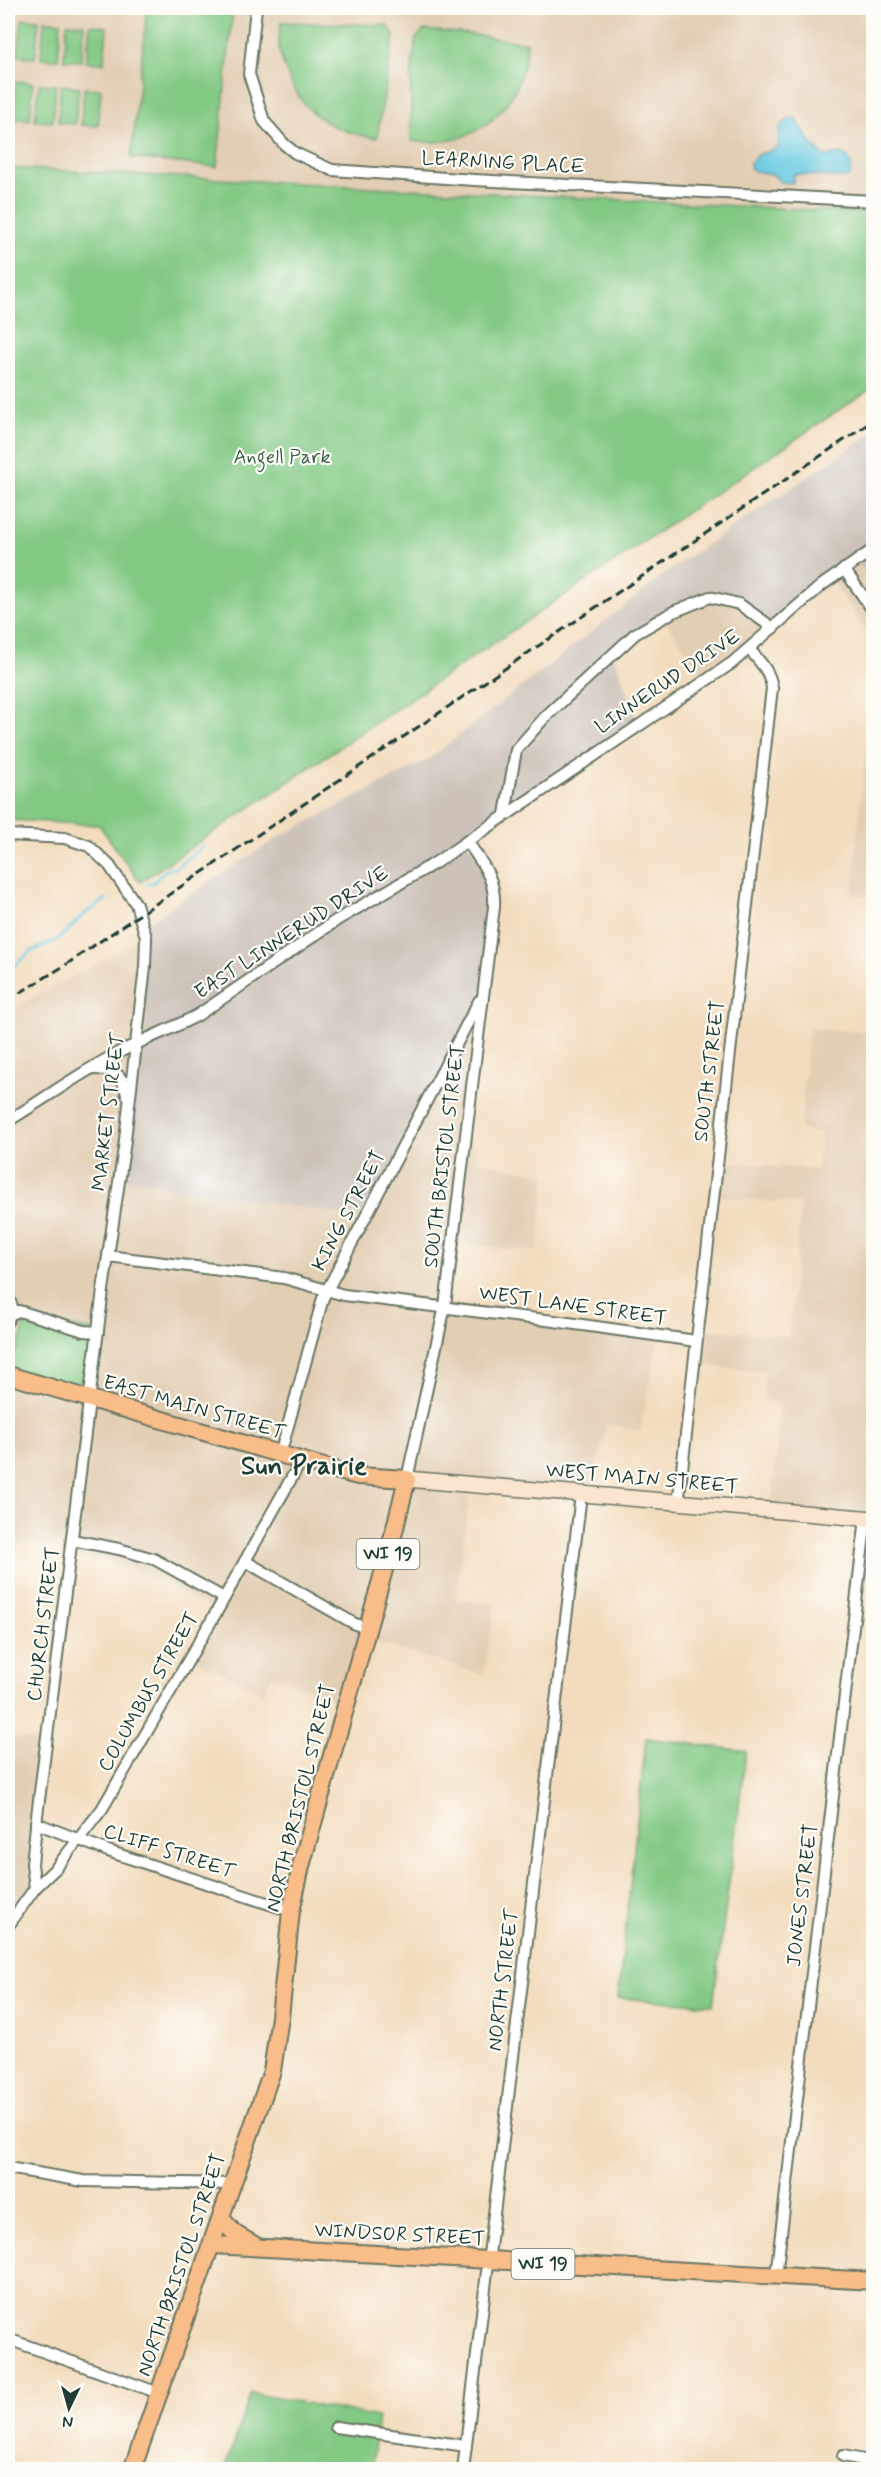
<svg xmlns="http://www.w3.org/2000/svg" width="881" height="2477" viewBox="0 0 881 2477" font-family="Mynerve,sans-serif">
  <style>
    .built { fill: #e2ceb3 }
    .industrial { fill: #ccc2b9 }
    .green { fill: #82c984; stroke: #50835c; stroke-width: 1.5 }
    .water { fill: #63c7e1; stroke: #41828a; stroke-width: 1.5 }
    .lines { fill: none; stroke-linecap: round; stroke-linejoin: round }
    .stream { stroke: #63c7e1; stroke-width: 3 }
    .street-casing { stroke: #697564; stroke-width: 14 }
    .secondary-casing { stroke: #697564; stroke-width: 18 }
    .primary-casing { stroke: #697564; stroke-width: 20 }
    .street { stroke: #fff; stroke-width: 10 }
    .secondary { stroke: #fce5cf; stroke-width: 15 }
    .primary { stroke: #f8bd88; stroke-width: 16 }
    .rail { stroke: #1f3d34; stroke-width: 3; stroke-dasharray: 9 4.5; stroke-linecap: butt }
    .labels { text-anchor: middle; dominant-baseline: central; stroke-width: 4.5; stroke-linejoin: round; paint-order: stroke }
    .shield { fill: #fdfcf7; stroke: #62766e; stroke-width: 1.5 }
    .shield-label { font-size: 18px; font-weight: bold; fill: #1f3d34 }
    .street-label { font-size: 20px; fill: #1f3d34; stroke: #fdfcf7 }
    .park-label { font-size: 20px; fill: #386048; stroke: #fdfcf7 }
    .district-label { font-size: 26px; font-weight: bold; fill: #1f3d34; stroke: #fdfcf7 }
  </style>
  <rect width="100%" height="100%" fill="#fdfcf7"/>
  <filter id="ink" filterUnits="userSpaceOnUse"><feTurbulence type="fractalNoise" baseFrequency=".0167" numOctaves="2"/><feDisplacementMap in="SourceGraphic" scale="12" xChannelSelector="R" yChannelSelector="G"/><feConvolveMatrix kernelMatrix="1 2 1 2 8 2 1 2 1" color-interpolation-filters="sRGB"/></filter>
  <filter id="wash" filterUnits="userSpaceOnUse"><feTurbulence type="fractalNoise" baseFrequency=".008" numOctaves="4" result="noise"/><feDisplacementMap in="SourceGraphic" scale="24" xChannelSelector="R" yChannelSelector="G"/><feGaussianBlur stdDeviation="1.35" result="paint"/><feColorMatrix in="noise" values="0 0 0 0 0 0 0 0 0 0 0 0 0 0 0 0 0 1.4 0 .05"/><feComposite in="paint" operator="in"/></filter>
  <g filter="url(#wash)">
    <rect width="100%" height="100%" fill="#f3dcbd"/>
    <g class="built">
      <polygon points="8,8 873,8 873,213 8,168"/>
      <polygon points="856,561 873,586 873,640 831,579"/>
      <polygon points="710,597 739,604 773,628 707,680 663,618"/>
      <polygon points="873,672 874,897 873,897 852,895"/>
      <polygon points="146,937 482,995 467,1127 477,1161 546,1175 537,1252 453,1243 445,1306 659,1336 640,1431 607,1424 589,1496 471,1485 456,1599 495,1604 484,1675 365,1639 346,1705 272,1675 263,1693 190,1657 217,1611 134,1569 70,1554 71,1547 8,1542 8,1011"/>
      <polygon points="809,1028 873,1033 873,1519 771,1511 780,1403 763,1401 765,1371 693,1365 698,1329 789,1336 801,1204 714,1196 718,1161 817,1170 821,1133 800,1130"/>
      <polygon points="8,1737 47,1741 35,1888 8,1926"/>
    </g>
    <polygon class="industrial" points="873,433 873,586 856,561 773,628 739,604 710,597 613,652 638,725 467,841 493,883 482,995 367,1218 119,1178 144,925 277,838 429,759 681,562"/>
    <g class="green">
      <polygon points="147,8 233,8 217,167 131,158"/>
      <polygon points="22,19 39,20 35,58 18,56"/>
      <polygon points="44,21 61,22 58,59 41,58"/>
      <path d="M281,22l106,3 7,9 -17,104c-43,-6 -72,-21 -89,-62 -3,-9 -8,-18 -9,-27 -1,-9 1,-19 2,-27z"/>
      <polygon points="67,23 84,24 81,61 64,60"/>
      <polygon points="90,25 107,27 104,63 86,62"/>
      <path d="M424,30l46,4 57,9c-5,65 -50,107 -116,98v-67l5,-36z"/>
      <polygon points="16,81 33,83 30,120 12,118"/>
      <polygon points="39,84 56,85 53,122 35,121"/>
      <polygon points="61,85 79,87 75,124 58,122"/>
      <polygon points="84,88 101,89 98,126 81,125"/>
      <polygon points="8,168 873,213 873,387 140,882 99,825 8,820"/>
      <polygon points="10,1314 98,1332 91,1400 8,1375 8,1350 17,1350 25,1325 8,1326"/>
      <polygon points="646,1738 746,1751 713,2005 618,1998"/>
      <polygon points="251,2393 378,2417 372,2469 224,2470"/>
    </g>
    <path class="water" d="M795,118c12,16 12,24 29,38l20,-2c7,7 9,12 6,22l-4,2 -49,-4 -4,1v8l-13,-1 -6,-7 -23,-5 -1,-7 8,-8 20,-7c2,-17 -3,-25 17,-30z"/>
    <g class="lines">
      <g class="stream">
        <polyline points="148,884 154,882 166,870 177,867 203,846"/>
        <polyline points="8,972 30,952 59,939 82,916 106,899"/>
      </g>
    </g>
  </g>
  <g filter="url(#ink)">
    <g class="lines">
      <defs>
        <g id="street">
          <polyline points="256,8 249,74 264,121 284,144 295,153 332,170 474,180 874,201"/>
          <polyline points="844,569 874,612"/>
          <polyline points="505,814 516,750 545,717 635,634 673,612 710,597 739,604 773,628"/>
          <polyline points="8,835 65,838 89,846 109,865 136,904 146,937 145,967 124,1148 103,1290 37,1816 32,1864 35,1888"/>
          <path d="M92,1069c22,0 30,3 35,26"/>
          <path d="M8,1121c36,-22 72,-48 110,-68 26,-14 54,-24 80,-38l139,-95 98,-57 297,-200 90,-78 52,-36"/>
          <polyline points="108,1256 284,1278 344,1295 554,1321 696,1341"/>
          <polyline points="8,1295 14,1313"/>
          <polyline points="8,1320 10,1314 19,1311 84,1331 98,1332"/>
          <polyline points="280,1455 323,1298 479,1001"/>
          <path d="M407,1479l38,-173 49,-399c2,-28 -12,-44 -27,-66"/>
          <path d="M678,1504l94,-816c-2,-17 -12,-26 -22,-38"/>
          <polyline points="72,1540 119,1549 154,1559 224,1598"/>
          <polyline points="245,1561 355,1624 368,1628"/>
          <polyline points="36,1823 108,1851 291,1911"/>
          <polyline points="8,1926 35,1888 56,1868 102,1809 217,1611 301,1461"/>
          <polyline points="8,2168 83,2181 233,2184"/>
          <polyline points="776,2276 866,1518"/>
          <polyline points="8,2339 159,2393"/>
          <polyline points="336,2427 466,2446"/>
          <polyline points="843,2456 874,2462"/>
          <polyline points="463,2470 581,1495"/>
        </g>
        <polyline id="secondary" points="407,1479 874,1519"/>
        <g id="primary">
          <polyline points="8,1375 324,1467 358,1476 407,1479 389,1552 301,1866 291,1911 280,2017 272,2071 132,2470"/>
          <polyline points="221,2218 235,2234 256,2246"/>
          <polyline points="212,2245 874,2281"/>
        </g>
      </defs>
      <use href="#street" class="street-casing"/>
      <use href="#secondary" class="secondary-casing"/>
      <use href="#primary" class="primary-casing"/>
      <use href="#street" class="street"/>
      <use href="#secondary" class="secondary"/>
      <use href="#primary" class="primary"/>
      <polyline class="rail" points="8,1000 64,966 130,921 874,420"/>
    </g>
  </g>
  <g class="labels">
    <g class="shield">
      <rect x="356.5" y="1539" width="63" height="30" rx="4.5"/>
      <rect x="511.5" y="2249" width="63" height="30" rx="4.5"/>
    </g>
    <g class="shield-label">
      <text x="388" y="1554">WI 19</text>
      <text x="543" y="2264">WI 19</text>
    </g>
    <g class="street-label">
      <text transform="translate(503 163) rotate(3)">LEARNING PLACE</text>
      <text transform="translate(668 682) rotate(-34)">LINNERUD DRIVE</text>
      <text transform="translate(292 933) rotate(-33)">EAST LINNERUD DRIVE</text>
      <text transform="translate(710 1071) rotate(-83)">SOUTH STREET</text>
      <text transform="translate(109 1112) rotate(-83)">MARKET STREET</text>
      <text transform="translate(445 1156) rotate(-83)">SOUTH BRISTOL STREET</text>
      <text transform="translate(349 1211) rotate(-62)">KING STREET</text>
      <text transform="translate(573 1306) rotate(8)">WEST LANE STREET</text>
      <text transform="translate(194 1408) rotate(16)">EAST MAIN STREET</text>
      <text transform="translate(642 1479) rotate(5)">WEST MAIN STREET</text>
      <text transform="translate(44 1624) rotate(-83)">CHURCH STREET</text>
      <text transform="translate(149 1692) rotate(-60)">COLUMBUS STREET</text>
      <text transform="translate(301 1798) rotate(-76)">NORTH BRISTOL STREET</text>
      <text transform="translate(169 1852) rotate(18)">CLIFF STREET</text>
      <text transform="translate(803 1895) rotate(-83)">JONES STREET</text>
      <text transform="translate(504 1980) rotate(-83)">NORTH STREET</text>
      <text transform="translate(400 2235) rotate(3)">WINDSOR STREET</text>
      <text transform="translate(182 2265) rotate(-71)">NORTH BRISTOL STREET</text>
    </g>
    <g class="park-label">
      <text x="282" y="457">Angell Park</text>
    </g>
    <g class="district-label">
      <text x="304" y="1467">Sun Prairie</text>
    </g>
  </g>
  <rect width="881" height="2477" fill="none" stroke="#fdfcf7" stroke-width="30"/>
  <g transform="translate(69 2408) rotate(185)" stroke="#fdfcf7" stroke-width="4.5" paint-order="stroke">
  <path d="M0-4.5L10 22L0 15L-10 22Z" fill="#1f3d34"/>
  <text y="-9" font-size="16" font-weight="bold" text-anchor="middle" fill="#1f3d34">N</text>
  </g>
</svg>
